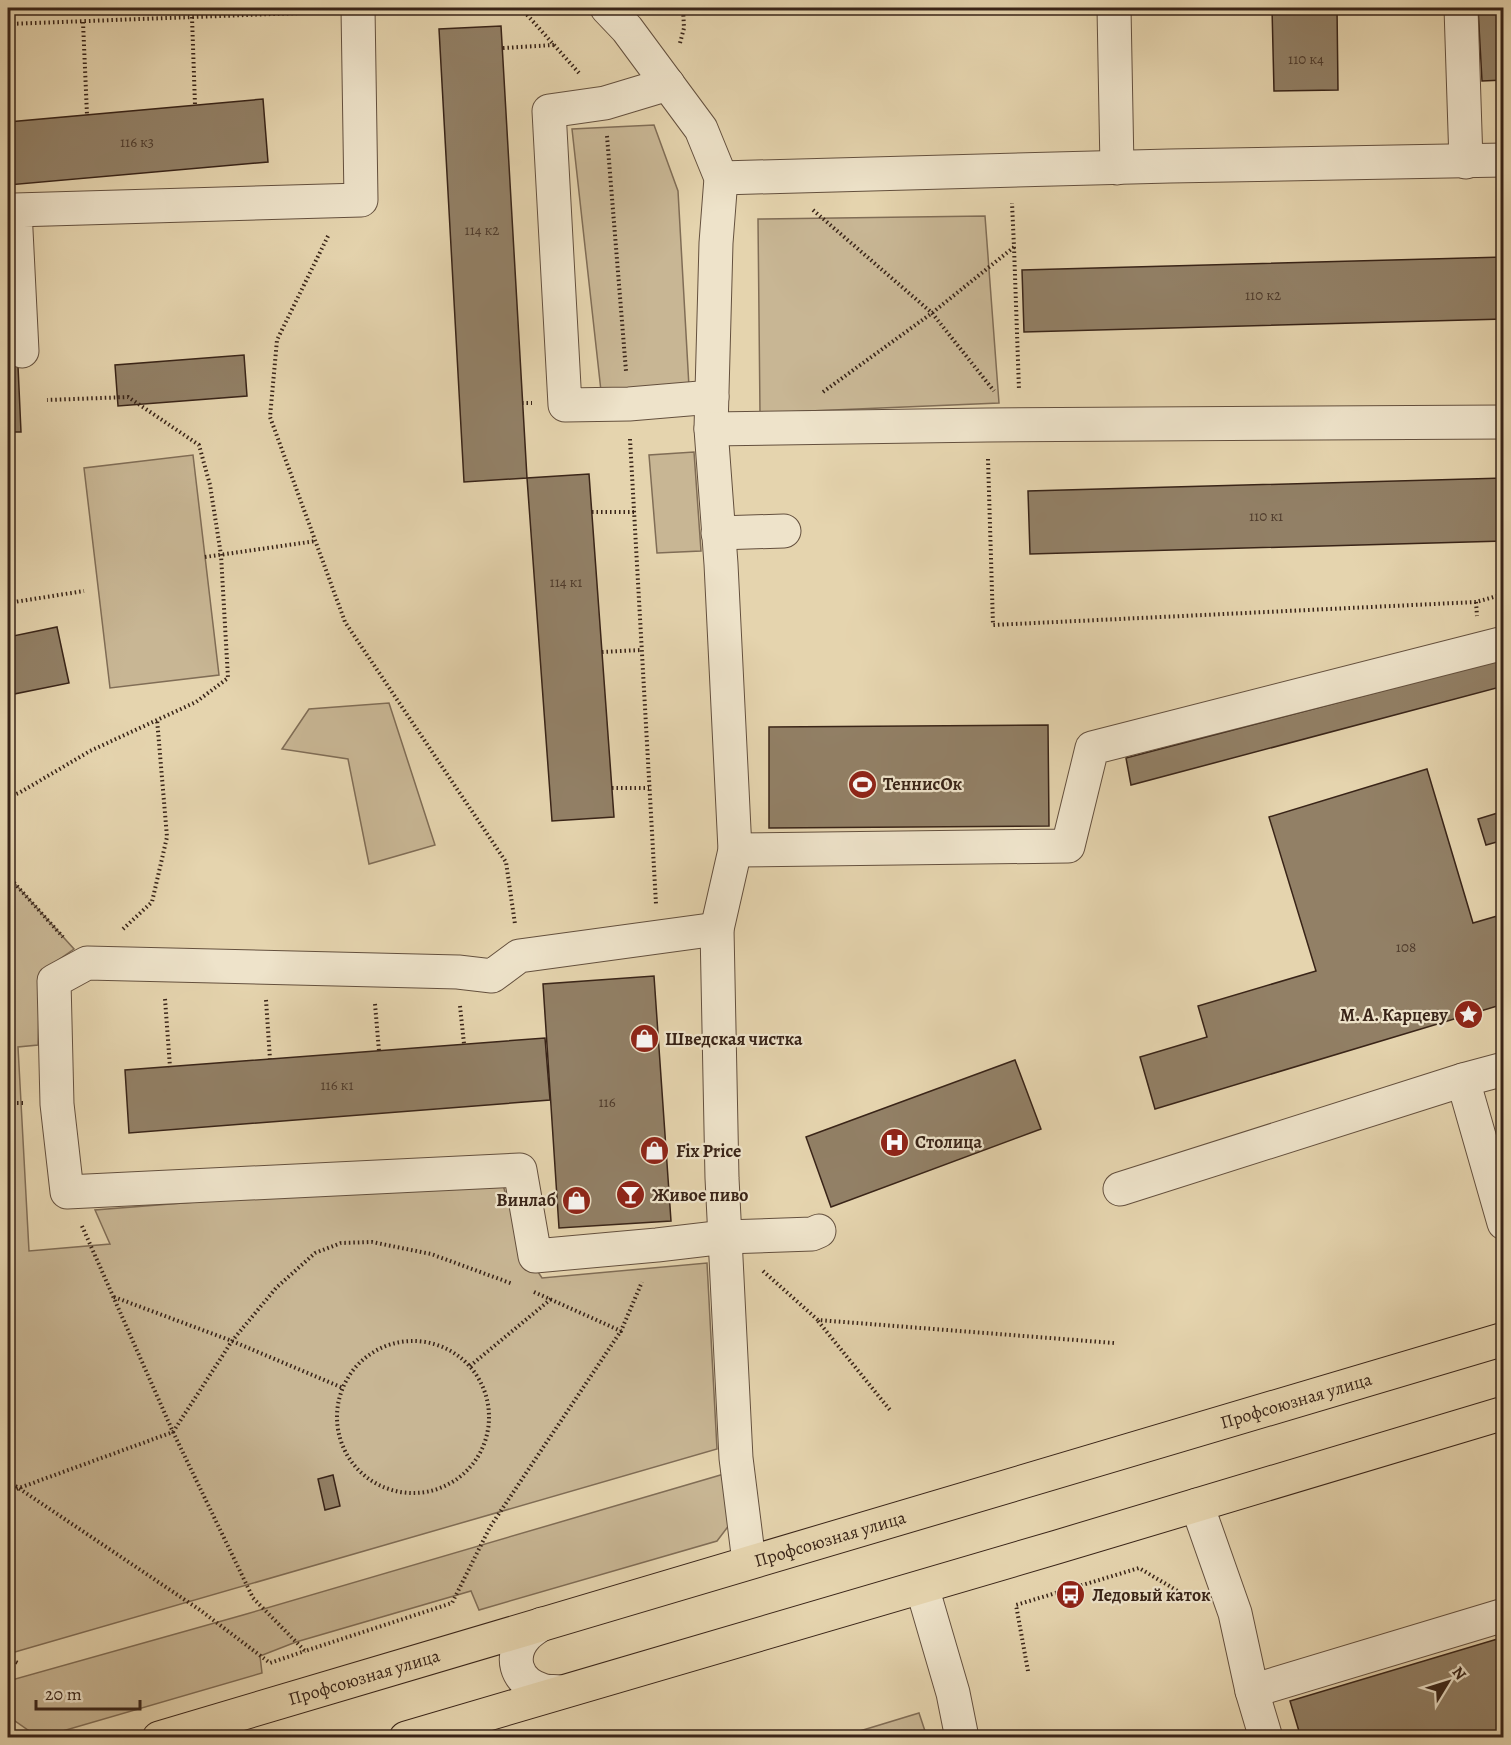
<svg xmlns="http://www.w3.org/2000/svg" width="1511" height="1745" viewBox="0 0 1511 1745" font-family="Alegreya,serif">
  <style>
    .green { fill: #c8b694; stroke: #806d56; stroke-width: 1.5 }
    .building { fill: #928066; stroke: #392418; stroke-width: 1.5 }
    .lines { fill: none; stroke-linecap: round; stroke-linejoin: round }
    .minor-casing { stroke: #64503e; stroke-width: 35 }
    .major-casing { stroke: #392418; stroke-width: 35 }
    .path { stroke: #392418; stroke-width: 4; stroke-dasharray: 1.5 3; stroke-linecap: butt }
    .minor { stroke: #eee3ca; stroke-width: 33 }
    .major { stroke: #e5d4ae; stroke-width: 33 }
    .labels { text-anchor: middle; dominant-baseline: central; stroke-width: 4.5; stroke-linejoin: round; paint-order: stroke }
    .number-label { font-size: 15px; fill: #4f3b2c }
    .poi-label { font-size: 18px; font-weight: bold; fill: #392418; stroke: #eee3ca; text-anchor: start }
    .street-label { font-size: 18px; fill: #392418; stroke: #eee3ca }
  </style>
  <rect width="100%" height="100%" fill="#e5d4ae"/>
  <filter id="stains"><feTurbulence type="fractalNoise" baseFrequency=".00333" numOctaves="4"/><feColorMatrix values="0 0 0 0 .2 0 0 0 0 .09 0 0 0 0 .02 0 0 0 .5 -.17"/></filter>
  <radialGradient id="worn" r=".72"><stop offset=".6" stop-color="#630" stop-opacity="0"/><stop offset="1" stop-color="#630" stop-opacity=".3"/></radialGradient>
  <g class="green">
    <polygon points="654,125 678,191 689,387 601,391 572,129"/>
    <polygon points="985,216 999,403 760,413 758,219"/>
    <polygon points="694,452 701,551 657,553 649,455"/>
    <polygon points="193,455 219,675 110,688 84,468"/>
    <polygon points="389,703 435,845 369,864 348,759 282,749 309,709"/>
    <polygon points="8,876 74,949 40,973 38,1045 18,1047 29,1251 110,1244 95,1210 310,1193 502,1182 523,1249 542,1278 707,1263 717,1449 8,1654"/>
    <polygon points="724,1474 733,1520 717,1541 479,1610 471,1591 296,1642 260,1656 262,1673 42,1737 38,1737 8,1716 8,1681 243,1615"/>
    <polygon points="919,1713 927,1737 840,1737"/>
  </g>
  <g class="building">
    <polygon points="1272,8 1337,8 1338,90 1274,91"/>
    <polygon points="1478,8 1504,8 1504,80 1482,81"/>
    <polygon points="501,26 527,478 464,482 439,29"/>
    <polygon points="263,99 268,162 8,185 8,122"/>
    <polygon points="1504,257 1504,319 1024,332 1022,270"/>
    <polygon points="244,355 247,396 118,406 115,365"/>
    <polygon points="8,366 18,366 21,432 8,432"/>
    <polygon points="589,474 614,817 552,821 527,478"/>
    <polygon points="1504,478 1504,541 1030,554 1028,491"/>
    <polygon points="57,627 69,683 14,694 10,678 8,679 8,637"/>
    <polygon points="1504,659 1504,686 1131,785 1126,758"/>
    <polygon points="1048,725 1049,826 769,828 769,727"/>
    <polygon points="1427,769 1473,923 1504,914 1504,1004 1155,1109 1140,1057 1207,1037 1198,1006 1316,971 1269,817"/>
    <polygon points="1504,811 1504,840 1486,845 1478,819"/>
    <polygon points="654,976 671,1221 559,1228 543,984"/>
    <polygon points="545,1038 550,1100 129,1133 125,1070"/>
    <polygon points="1015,1060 1041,1129 831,1207 806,1137"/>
    <polygon points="333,1475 340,1506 325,1510 318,1479"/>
    <polygon points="1504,1637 1504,1730 1479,1738 1301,1738 1290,1701"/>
  </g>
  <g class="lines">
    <defs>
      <g id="minor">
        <polyline points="607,8 627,29 701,129 721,178 716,243 711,429 721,564 735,850 717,929 722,1178 736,1458 749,1562"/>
        <polyline points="1114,8 1117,168"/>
        <polyline points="1461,8 1466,162"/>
        <polyline points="668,84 605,103 549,111 565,405 629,404 712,397"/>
        <polyline points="721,178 1170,166 1504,160"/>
        <polyline points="22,351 15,210 361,200 358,8"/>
        <polyline points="711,429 987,425 1504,422"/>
        <polyline points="718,533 784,531"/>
        <polyline points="735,850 1068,846 1092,748 1504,643"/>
        <polyline points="717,929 519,956 492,976 458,972 87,963 54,981 57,1104 67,1192 520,1170 535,1256 657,1245 725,1237 812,1234 819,1231"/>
        <polyline points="1504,1069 1463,1080 1504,1223"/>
        <polyline points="1120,1189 1463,1080"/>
        <polyline points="1197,1505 1235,1613 1252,1691 1266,1738"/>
        <polyline points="922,1587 953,1693 962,1738"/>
        <path d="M542,1624c-5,3 -11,7 -15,11 -19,20 -12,47 15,55 5,2 12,1 18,2"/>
        <polyline points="1252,1691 1504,1615"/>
      </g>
      <g id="major">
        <path id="s1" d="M159,1738l1345,-399"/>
        <polyline points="406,1738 1057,1547 1504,1413"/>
      </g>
    </defs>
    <use href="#minor" class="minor-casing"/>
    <use href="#major" class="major-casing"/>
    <g class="path">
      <polyline points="521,8 579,73"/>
      <polyline points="390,9 449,8"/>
      <polyline points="192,17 195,105"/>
      <polyline points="83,22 87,115"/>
      <polyline points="8,24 326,12"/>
      <polyline points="680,43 684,28 683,8"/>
      <polyline points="503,48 554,45"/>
      <polyline points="607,136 626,371"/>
      <polyline points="813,210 932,313 994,391"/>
      <polyline points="328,236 277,340 270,417 345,622 506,862 515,924"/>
      <polyline points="1014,247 1019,390"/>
      <polyline points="823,392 932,313 1014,247 1012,203"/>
      <polyline points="522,403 532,403"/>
      <polyline points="630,439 656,904"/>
      <polyline points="988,459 993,625 1476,602 1504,594"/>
      <polyline points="592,512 636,512"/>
      <polyline points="205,557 316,541"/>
      <polyline points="1476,602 1477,616"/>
      <polyline points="8,603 84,591"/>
      <polyline points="602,652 641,650"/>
      <polyline points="612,788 649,788"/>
      <polyline points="8,797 19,793 90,751 196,702 228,678 221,555 210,485 199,445 128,397 47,400"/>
      <polyline points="8,876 63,937"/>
      <polyline points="123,929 152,902 167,837 157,719"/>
      <polyline points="165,999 170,1067"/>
      <polyline points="266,1000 270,1059"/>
      <polyline points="375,1004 379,1051"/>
      <polyline points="460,1006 464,1044"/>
      <polyline points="8,1103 25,1103"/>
      <polyline points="82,1226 173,1432 253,1598 305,1651 452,1603 490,1527 621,1331"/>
      <polyline points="763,1271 818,1320 1114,1343"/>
      <polyline points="534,1292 621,1331 642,1282"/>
      <polyline points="114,1297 232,1341 343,1388"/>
      <polyline points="818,1321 890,1410"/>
      <circle cx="413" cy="1417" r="76"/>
      <polyline points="470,1366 551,1299"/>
      <polyline points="8,1481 200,1610 270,1663 305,1651"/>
      <polyline points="8,1492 173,1432 232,1341 276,1288 315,1253 341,1243 372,1242 431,1254 513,1284"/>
      <polyline points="8,1658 20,1664"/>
      <polyline points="1028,1671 1016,1605 1139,1568 1193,1600"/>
    </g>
    <use href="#minor" class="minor"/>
    <use href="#major" class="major"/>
  </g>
  <defs>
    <symbol id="stadium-disc" viewBox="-11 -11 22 22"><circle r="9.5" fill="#8f2418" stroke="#eee3ca"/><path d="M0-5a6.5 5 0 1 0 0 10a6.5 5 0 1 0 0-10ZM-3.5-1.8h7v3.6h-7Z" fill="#fff"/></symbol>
    <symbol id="sight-disc" viewBox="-11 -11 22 22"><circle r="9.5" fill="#8f2418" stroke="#eee3ca"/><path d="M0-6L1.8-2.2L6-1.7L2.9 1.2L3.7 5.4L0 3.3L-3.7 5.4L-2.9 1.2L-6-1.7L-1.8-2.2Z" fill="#fff"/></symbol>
    <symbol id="shop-disc" viewBox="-11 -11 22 22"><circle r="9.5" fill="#8f2418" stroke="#eee3ca"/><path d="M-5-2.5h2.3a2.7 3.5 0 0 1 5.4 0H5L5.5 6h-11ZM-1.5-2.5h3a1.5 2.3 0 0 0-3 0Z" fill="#fff"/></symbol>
    <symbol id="hospital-disc" viewBox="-11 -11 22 22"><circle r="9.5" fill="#8f2418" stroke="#eee3ca"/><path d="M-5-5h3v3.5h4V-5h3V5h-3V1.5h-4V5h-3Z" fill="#fff"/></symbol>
    <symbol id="bar-disc" viewBox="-11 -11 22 22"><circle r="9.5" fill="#8f2418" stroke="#eee3ca"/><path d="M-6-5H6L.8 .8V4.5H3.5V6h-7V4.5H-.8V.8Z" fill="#fff"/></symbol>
    <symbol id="bus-disc" viewBox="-11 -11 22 22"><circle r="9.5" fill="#8f2418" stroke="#eee3ca"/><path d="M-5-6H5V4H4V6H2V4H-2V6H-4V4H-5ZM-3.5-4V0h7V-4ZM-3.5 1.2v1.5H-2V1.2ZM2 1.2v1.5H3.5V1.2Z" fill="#fff"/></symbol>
  </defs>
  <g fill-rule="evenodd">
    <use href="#stadium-disc" x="846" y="768" width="33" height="33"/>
    <use href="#sight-disc" x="1452" y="998" width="33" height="33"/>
    <use href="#shop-disc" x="628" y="1022" width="33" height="33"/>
    <use href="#hospital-disc" x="878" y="1126" width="33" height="33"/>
    <use href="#shop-disc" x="638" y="1134" width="33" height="33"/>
    <use href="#bar-disc" x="614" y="1178" width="33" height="33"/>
    <use href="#shop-disc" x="560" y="1184" width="33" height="33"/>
    <use href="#bus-disc" x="1054" y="1578" width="33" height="33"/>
  </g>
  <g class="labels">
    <g class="number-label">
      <text x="1306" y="59">110 к4</text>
      <text x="137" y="142">116 к3</text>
      <text x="482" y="230">114 к2</text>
      <text x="1263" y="295">110 к2</text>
      <text x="1266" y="516">110 к1</text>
      <text x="566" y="582">114 к1</text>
      <text x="1406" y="947">108</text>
      <text x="337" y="1085">116 к1</text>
      <text x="607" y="1102">116</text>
    </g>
    <g class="poi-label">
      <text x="883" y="784">ТеннисОк</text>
      <text x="1448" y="1015" text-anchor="end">М. А. Карцеву</text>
      <text x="665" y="1039">Шведская чистка</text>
      <text x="915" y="1142">Столица</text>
      <text x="676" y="1151">Fix Price</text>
      <text x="652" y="1195">Живое пиво</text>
      <text x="556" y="1200" text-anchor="end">Винлаб</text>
      <text x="1092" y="1595">Ледовый каток</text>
    </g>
    <g class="street-label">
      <text stroke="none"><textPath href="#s1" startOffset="1186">Профсоюзная улица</textPath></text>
      <text stroke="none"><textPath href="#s1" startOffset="700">Профсоюзная улица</textPath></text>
      <text stroke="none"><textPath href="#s1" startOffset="214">Профсоюзная улица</textPath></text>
    </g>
  </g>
  <rect width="1511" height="1745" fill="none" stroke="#e5d4ae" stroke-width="30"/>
  <rect x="9" y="9" width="1493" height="1727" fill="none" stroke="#392418" stroke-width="3"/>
  <rect x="15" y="15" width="1481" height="1715" fill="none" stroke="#392418" stroke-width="1.5"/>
  <g transform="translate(1448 1682) rotate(52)" stroke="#eee3ca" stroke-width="4.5" paint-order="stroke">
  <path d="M0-4.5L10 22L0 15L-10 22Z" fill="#392418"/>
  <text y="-9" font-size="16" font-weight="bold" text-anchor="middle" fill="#392418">N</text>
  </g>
  <path d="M36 1700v9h104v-9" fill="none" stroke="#392418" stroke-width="3"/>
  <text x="45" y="1700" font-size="18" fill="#392418" stroke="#eee3ca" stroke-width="4.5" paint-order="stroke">20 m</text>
  <rect width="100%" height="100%" filter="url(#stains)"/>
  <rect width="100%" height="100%" fill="url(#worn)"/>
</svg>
